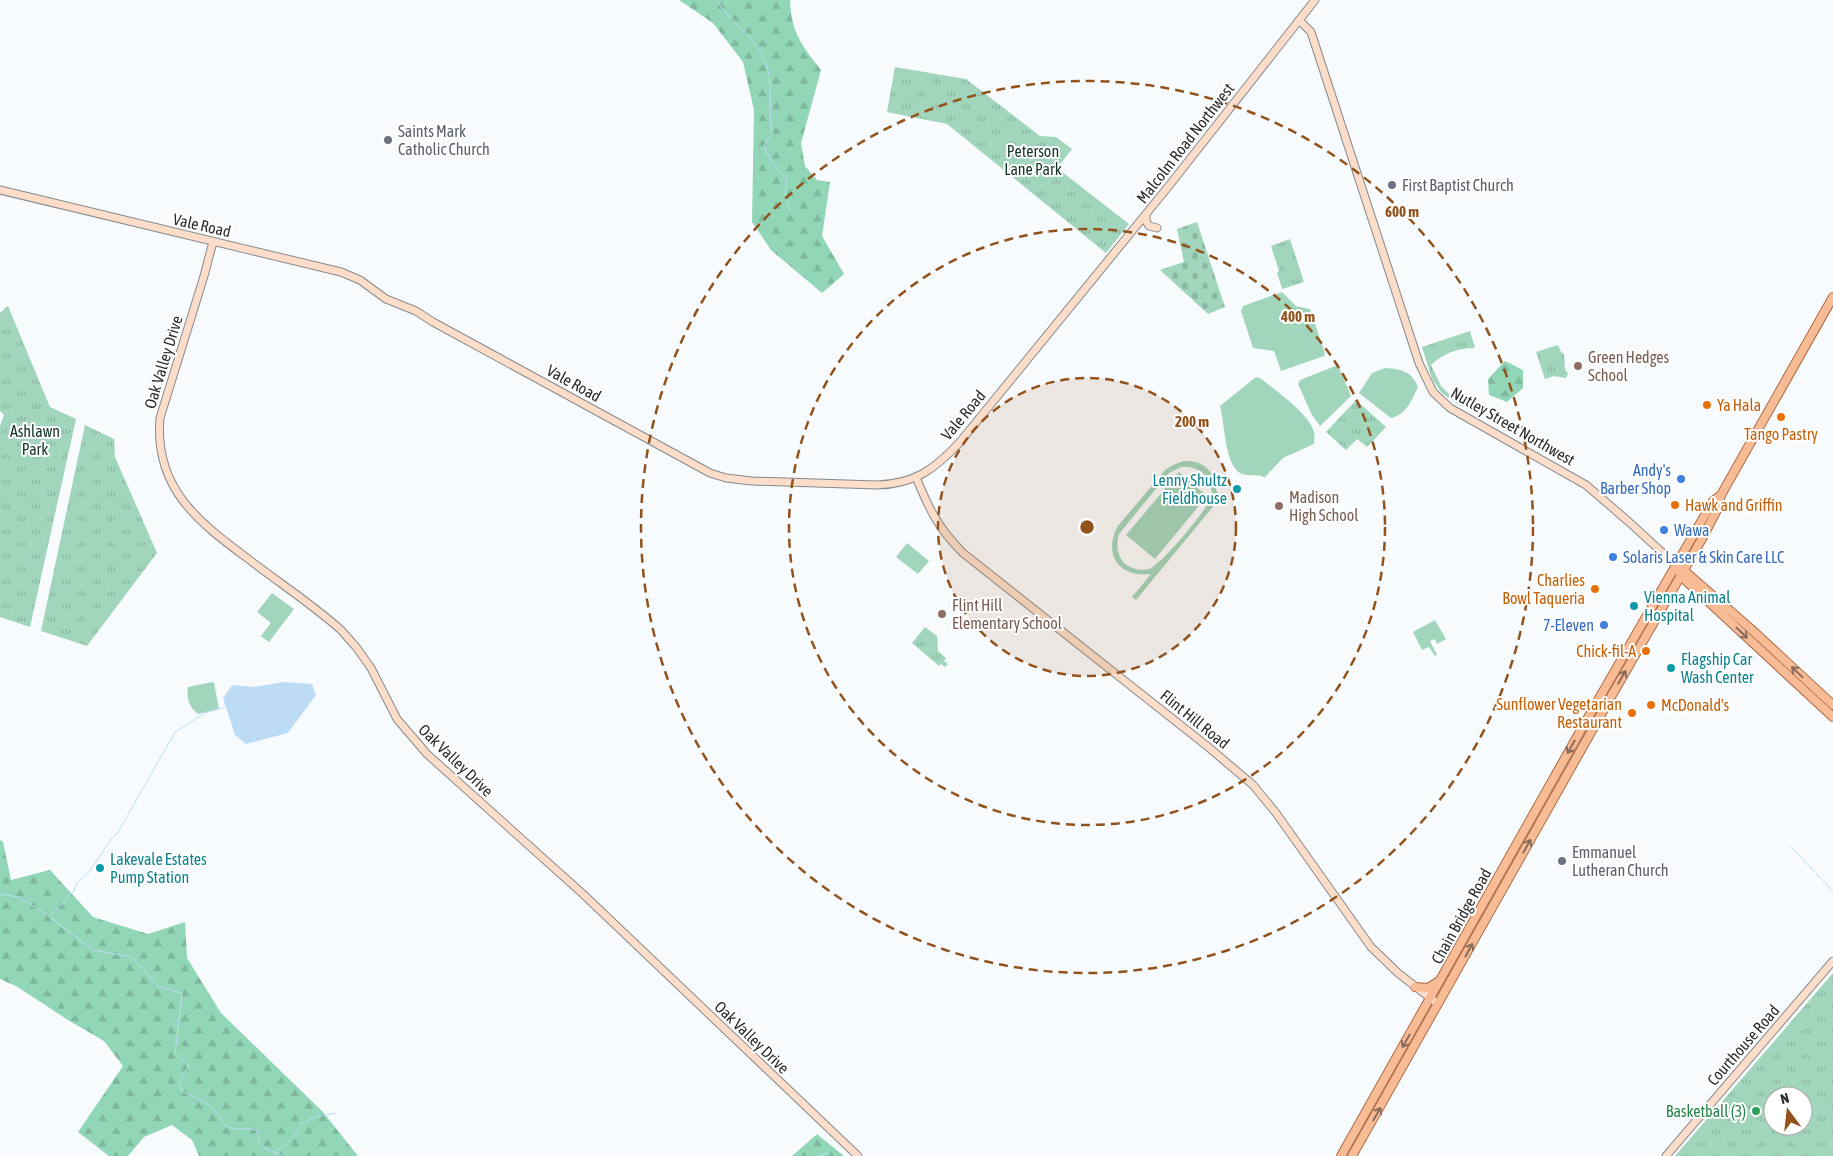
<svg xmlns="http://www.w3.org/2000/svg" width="1833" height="1156" viewBox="0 0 1833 1156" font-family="'Asap Condensed',sans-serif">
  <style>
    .grass { fill: #a1d5bc; fill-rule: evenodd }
    .forest { fill: url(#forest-firs) }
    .cemetery { fill: url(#cemetery-stones) }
    .park { fill: url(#park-tufts); fill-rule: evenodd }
    .water { fill: #bcdcf6 }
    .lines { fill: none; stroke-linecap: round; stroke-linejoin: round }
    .stream { stroke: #bcdcf6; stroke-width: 1 }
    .secondary-casing { stroke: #878a8c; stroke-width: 9 }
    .primary-casing { stroke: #ac6c44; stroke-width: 10 }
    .secondary { stroke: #fbddca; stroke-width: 7 }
    .primary { stroke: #f7bb96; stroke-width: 8 }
    .oneway { stroke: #876c5c }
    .ring { fill: none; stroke: #92521c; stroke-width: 2.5; stroke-dasharray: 9 6 }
    .worship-dot { fill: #6b7280; stroke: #fff; stroke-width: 2 }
    .education-dot { fill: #8d6e63; stroke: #fff; stroke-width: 2 }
    .food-dot { fill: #e8710a; stroke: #fff; stroke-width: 2 }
    .shop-dot { fill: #3f7fe0; stroke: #fff; stroke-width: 2 }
    .culture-dot { fill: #0f9aa8; stroke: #fff; stroke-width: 2 }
    .leisure-dot { fill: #2e9e5b; stroke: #fff; stroke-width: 2 }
    .labels { text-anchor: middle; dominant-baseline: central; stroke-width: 4; stroke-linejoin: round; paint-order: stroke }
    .worship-label { font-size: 16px; fill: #5b616d; stroke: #fff; text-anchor: start }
    .street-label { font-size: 16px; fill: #2b2c2d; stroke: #fff }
    .park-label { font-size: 16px; fill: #163528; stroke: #fff }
    .education-label { font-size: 16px; fill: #785e54; stroke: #fff; text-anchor: start }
    .food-label { font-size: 16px; fill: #c56008; stroke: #fff; text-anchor: start }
    .shop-label { font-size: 16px; fill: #366cbe; stroke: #fff; text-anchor: end }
    .culture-label { font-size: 16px; fill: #0d838f; stroke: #fff; text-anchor: start }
    .leisure-label { font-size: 16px; fill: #27864d; stroke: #fff; text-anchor: end }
    .centre { fill: #92521c; stroke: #fff; stroke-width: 2.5 }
    .ring-label { font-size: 15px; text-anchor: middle; font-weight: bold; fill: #92521c; stroke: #fff; stroke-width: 4; stroke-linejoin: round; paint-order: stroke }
  </style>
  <defs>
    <pattern id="forest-firs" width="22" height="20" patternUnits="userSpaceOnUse" patternTransform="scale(1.25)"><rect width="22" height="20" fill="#91d6b6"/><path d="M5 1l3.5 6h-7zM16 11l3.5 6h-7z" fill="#7db89d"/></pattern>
    <pattern id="cemetery-stones" width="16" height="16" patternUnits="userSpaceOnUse" patternTransform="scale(1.25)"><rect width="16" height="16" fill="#a1d5bc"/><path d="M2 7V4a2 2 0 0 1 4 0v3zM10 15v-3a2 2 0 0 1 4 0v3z" fill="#8bb7a2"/></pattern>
    <pattern id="park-tufts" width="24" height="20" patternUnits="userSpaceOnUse" patternTransform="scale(1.25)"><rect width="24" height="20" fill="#a1d5bc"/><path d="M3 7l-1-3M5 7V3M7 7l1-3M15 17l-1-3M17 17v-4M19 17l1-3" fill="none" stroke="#8bb7a2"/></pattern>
  </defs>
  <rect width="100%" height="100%" fill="#f8fbfe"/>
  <g class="grass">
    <polygon points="1282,292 1296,306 1310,309 1325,353 1324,356 1281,371 1274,351 1253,348 1241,311 1243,306"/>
    <polygon points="1338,365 1351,396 1320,426 1312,415 1298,384 1300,380"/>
    <path d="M1385,368c16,1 27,3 33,19 -7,14 -11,27 -27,31l-32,-25 13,-20z"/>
    <path d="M1256,377l4,1c15,12 49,35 54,54 1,4 0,8 0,12l-31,14 -19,20 -2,-2c-6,-1 -14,0 -20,-2 -18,-7 -17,-52 -22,-68z"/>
    <path d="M1184,461c15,-1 27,6 31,21 1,7 1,11 6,15l-85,103 -4,-3 19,-23c-31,4 -48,-18 -34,-47l48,-57 8,-5zM1181,467c17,-2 34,11 30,30 -2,11 -51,69 -62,72 -8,2 -18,0 -25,-6 -7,-8 -8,-19 -5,-29l50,-61z"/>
    <polygon points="1179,472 1207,496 1155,559 1126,535"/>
    <polygon points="907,543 929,561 918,574 896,557"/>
    <polygon points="272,593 294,609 269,642 261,636 271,623 257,612"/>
    <polygon points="1435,620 1446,639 1437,644 1435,639 1430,641 1437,655 1435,656 1429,647 1422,650 1413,632"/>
    <path d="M212,682l2,1 5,26 -21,5c-9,-7 -12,-16 -10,-27z"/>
  </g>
  <g class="forest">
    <path d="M679,0h111c1,32 12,46 31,70l-20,73 4,23 12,14 13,2 -8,54 22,38 -22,19 -51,-43 -19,-28 2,-112 -11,-48 -30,-39z"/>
    <polygon points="1505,361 1523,370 1523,388 1507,402 1489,395 1488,379"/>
    <polygon points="0,840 3,842 11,880 50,870 93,917 148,934 185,922 187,958 221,1013 323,1112 358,1156 199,1156 192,1140 172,1125 144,1137 128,1156 109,1156 78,1132 123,1066 104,1041 68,1020 16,986 0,979"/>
    <polygon points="817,1134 844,1156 792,1156"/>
  </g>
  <polygon class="cemetery" points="1197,222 1225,307 1208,314 1160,270 1184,262 1177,229"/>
  <g class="park">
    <polygon points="895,67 966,79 1040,136 1056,137 1072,149 1057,168 1129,224 1106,253 947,124 887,112"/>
    <polygon points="1290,239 1304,282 1282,289 1277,272 1279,271 1271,246"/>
    <polygon points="8,306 50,407 76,419 30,627 0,617 0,426 4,415 0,411 0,313"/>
    <path d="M1470,331l5,17c-17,0 -31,5 -44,17l10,21 21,21 -20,-14 -10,-14 -10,-32z"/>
    <polygon points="1558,345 1561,352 1564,354 1565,369 1568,374 1566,378 1554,376 1545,379 1536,352"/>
    <polygon points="1356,400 1386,427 1367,447 1357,439 1346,450 1326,432"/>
    <polygon points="85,425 114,439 115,457 157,553 87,646 41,631"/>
    <polygon points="925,627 937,636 938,651 946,658 944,661 948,664 945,667 941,664 939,666 912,643"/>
    <path d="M1833,973v183h-158zM1773,1096h30v30h-30z"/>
  </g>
  <polygon class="water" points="285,682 312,684 316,695 288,733 246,744 235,735 223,698 232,685 252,687"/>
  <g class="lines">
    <g class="stream">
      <path d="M717,0c12,22 37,35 48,60 9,22 3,51 7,73l-8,13 7,15 16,18 -2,14 4,17"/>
      <polyline points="1791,847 1833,891"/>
      <path d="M0,894l18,3 25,15 50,38 39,7 27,30 23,6 -7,61 14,12 -10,16 3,9c12,6 25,11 34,21 4,4 7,13 12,15 8,4 19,0 28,3l5,16 21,10"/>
      <polyline points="50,916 74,891 76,884 89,872 111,839 117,834 175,732 205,713 226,707"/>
      <path d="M275,1152c6,-3 20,-16 23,-22 2,-4 0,-3 4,-6 10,-8 22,-8 34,-11"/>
      <polyline points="819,1156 827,1153"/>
    </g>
    <defs>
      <g id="secondary">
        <polyline points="1299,20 1311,32 1419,363 1433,392 1450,408 1586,485 1629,522 1676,565"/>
        <path d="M0,190l341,82 19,8 26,19 30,12 17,11 277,151 16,5 26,3 125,4c38,-1 58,-16 83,-43l208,-255 147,-187"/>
        <polyline points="1146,215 1146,221 1149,226 1157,228"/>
        <path d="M213,242l-9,34 -44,142c-6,69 37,103 87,140 31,24 65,46 94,72l15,17 15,21 26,51 30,35 156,140 275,262"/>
        <path d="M916,477c13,32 22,51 47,76l244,193 46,39 23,28 95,134 27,26 40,31"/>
        <polyline points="1666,1156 1833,961"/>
      </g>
      <g id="primary">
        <polyline points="1680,567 1751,629 1833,705"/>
        <polyline points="1679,572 1684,579 1833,717"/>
        <polyline points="1415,987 1428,988 1439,981"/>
        <polyline points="1341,1156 1582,728 1713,501 1721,495"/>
        <polyline points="1352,1156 1612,695 1703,537 1718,508 1721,495 1833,297"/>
      </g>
    </defs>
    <use href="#secondary" class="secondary-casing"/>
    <use href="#primary" class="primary-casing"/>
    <use href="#secondary" class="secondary"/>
    <use href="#primary" class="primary"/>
  </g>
  <defs><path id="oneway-shaft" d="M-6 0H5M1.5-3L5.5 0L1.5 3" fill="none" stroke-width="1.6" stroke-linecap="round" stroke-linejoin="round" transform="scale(1.25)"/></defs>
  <g class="oneway">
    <use href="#oneway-shaft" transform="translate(1742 633) rotate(44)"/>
    <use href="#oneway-shaft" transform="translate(1797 672) rotate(-137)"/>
    <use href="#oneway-shaft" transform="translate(1622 677) rotate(-60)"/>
    <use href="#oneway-shaft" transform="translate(1571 747) rotate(120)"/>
    <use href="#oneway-shaft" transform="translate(1527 846) rotate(-61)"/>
    <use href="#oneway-shaft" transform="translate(1469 950) rotate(-61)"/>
    <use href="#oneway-shaft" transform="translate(1406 1041) rotate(120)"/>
    <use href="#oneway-shaft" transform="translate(1377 1114) rotate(-60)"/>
  </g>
  <circle cx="1087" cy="527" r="149" fill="#92521c" fill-opacity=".12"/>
  <g class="ring">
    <circle cx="1087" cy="527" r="149"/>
    <circle cx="1087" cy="527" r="298"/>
    <circle cx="1087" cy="527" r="446"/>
  </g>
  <g class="worship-dot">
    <circle cx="388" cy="140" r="5"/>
    <circle cx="1392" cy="185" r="5"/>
    <circle cx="1562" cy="861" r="5"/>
  </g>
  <g class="education-dot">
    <circle cx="1578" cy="366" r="5"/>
    <circle cx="1279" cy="506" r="5"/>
    <circle cx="942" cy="614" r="5"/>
  </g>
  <g class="food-dot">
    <circle cx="1707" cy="405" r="5"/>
    <circle cx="1781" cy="417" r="5"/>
    <circle cx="1675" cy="505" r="5"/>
    <circle cx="1595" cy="589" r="5"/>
    <circle cx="1646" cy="651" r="5"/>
    <circle cx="1651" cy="705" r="5"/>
    <circle cx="1632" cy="713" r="5"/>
  </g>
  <g class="shop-dot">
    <circle cx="1681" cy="479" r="5"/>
    <circle cx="1664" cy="530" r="5"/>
    <circle cx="1613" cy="557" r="5"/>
    <circle cx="1604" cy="625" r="5"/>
  </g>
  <g class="culture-dot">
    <circle cx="1237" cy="489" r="5"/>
    <circle cx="1634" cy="606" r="5"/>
    <circle cx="1671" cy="668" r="5"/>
    <circle cx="100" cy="868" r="5"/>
  </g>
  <circle class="leisure-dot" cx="1756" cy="1111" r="5"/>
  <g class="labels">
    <g class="worship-label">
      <text x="398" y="131">Saints Mark<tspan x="398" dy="18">Catholic Church</tspan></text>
      <text x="1402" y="185">First Baptist Church</text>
      <text x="1572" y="852">Emmanuel<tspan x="1572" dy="18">Lutheran Church</tspan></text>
    </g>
    <g class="street-label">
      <text transform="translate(1185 143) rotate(-52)">Malcolm Road Northwest</text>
      <text transform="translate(202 225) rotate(13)">Vale Road</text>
      <text transform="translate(163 362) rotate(-73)">Oak Valley Drive</text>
      <text transform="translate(574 383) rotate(29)">Vale Road</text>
      <text transform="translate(963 415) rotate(-50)">Vale Road</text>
      <text transform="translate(1513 426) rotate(30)">Nutley Street Northwest</text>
      <text transform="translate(1195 719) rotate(39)">Flint Hill Road</text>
      <text transform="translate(456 760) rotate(44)">Oak Valley Drive</text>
      <text transform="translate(1461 916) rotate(-61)">Chain Bridge Road</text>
      <text transform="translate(752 1037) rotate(44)">Oak Valley Drive</text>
      <text transform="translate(1743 1045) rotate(-49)">Courthouse Road</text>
    </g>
    <g class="park-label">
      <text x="1033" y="151">Peterson<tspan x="1033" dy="18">Lane Park</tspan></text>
      <text x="35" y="431">Ashlawn<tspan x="35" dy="18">Park</tspan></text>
    </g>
    <g class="education-label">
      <text x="1588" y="357">Green Hedges<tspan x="1588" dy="18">School</tspan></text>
      <text x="1289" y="497">Madison<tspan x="1289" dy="18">High School</tspan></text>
      <text x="952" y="605">Flint Hill<tspan x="952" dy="18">Elementary School</tspan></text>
    </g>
    <g class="food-label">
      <text x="1717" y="405">Ya Hala</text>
      <text x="1781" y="434" text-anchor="middle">Tango Pastry</text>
      <text x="1685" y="505">Hawk and Griffin</text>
      <text x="1585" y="580" text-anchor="end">Charlies<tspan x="1585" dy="18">Bowl Taqueria</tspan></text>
      <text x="1636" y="651" text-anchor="end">Chick-fil-A</text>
      <text x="1622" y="704" text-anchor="end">Sunflower Vegetarian<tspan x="1622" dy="18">Restaurant</tspan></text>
      <text x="1661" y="705">McDonald's</text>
    </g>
    <g class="shop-label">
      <text x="1671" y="470">Andy's<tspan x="1671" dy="18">Barber Shop</tspan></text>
      <text x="1674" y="530" text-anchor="start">Wawa</text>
      <text x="1623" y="557" text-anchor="start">Solaris Laser &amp; Skin Care LLC</text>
      <text x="1594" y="625">7-Eleven</text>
    </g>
    <g class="culture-label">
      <text x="1227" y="480" text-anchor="end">Lenny Shultz<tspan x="1227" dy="18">Fieldhouse</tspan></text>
      <text x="1644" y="597">Vienna Animal<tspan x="1644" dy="18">Hospital</tspan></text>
      <text x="1681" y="659">Flagship Car<tspan x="1681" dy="18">Wash Center</tspan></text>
      <text x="110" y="859">Lakevale Estates<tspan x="110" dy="18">Pump Station</tspan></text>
    </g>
    <g class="leisure-label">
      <text x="1746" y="1111">Basketball (3)</text>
    </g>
  </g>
  <circle cx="1087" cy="527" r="8" class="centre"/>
  <g class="ring-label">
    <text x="1402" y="217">600 m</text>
    <text x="1298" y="322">400 m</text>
    <text x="1192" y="427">200 m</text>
  </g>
  <g transform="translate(1788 1111) rotate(345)"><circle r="24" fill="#ffffff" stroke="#aaabab"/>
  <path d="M0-4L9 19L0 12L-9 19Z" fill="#92521c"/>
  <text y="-8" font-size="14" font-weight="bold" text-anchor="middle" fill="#2b2c2d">N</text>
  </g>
</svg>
